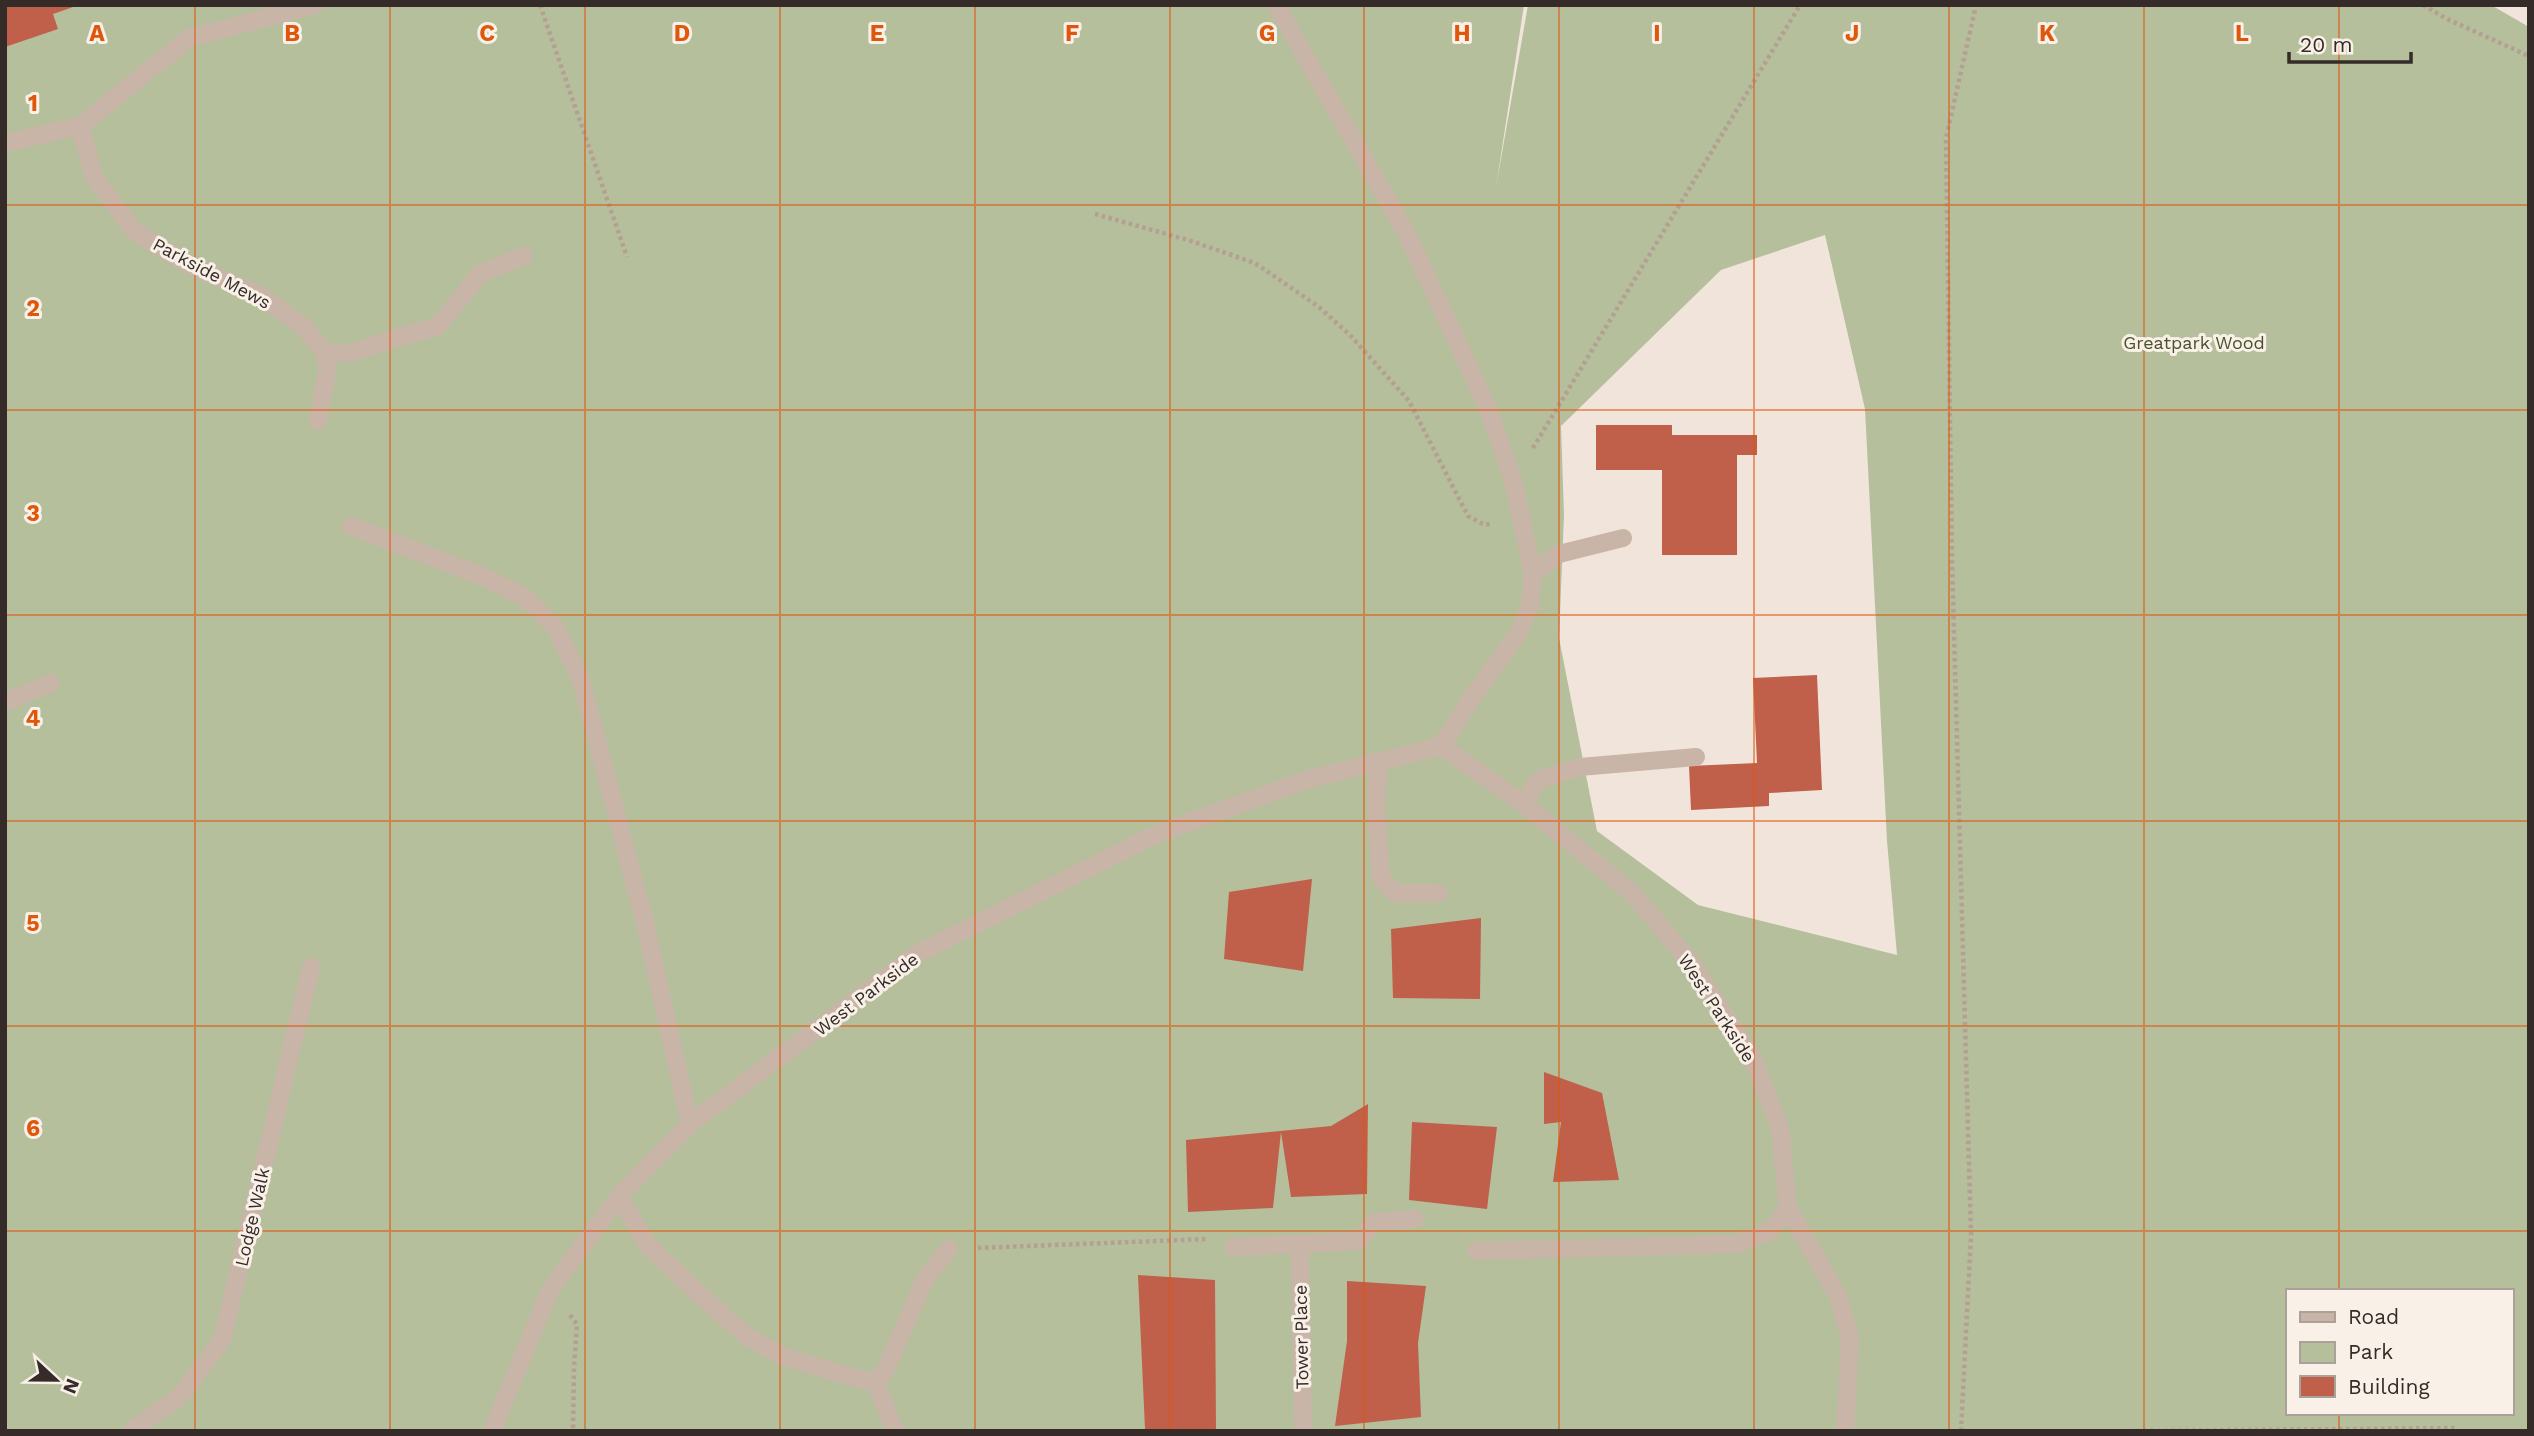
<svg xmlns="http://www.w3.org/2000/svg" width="2534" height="1436" viewBox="0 0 2534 1436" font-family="'Work Sans',sans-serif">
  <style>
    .green { fill: #b5bf9c; fill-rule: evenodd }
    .building { fill: #c0604a }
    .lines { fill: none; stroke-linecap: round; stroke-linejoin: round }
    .path { stroke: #b49f92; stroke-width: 4.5; stroke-dasharray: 3.5 3.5; stroke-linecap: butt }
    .service { stroke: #c8b5a8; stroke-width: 18 }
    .minor { stroke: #c8b5a8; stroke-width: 18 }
    .grid { fill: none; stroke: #df570d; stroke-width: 2; stroke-opacity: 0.55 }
    .labels { text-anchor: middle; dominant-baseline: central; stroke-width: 6; stroke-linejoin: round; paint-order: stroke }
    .street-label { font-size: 18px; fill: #352b28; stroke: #f9f0e8 }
    .park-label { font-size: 18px; fill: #47522d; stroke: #f9f0e8 }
    .grid-label { font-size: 23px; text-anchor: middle; font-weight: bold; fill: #df570d; stroke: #f9f0e8; stroke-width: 6; stroke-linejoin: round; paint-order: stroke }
  </style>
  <rect width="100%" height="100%" fill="#f1e5db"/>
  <path class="green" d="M5,5h1519l-28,182 32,-182h963l38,22v1404h-2524zM1825,235l40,174 22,432 10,114 -199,-50 -101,-74 -38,-193 5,-123 -3,-89 160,-156zM2287,1291h224v122h-224z"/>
  <g class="building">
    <polygon points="5,5 76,5 76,6 53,14 58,29 5,47"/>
    <polygon points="1596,425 1672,425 1672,435 1757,435 1757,455 1737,455 1737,555 1662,555 1662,470 1596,470"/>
    <polygon points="1817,675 1822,790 1769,793 1769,806 1691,810 1689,766 1757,763 1753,678"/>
    <polygon points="1312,879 1303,971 1224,959 1229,892"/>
    <polygon points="1481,918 1480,999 1393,998 1391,929"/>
    <polygon points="1544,1072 1602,1093 1619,1180 1553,1182 1561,1122 1544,1124"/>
    <polygon points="1368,1104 1367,1194 1291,1197 1281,1132 1273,1208 1188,1212 1186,1140 1331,1126"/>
    <polygon points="1412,1122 1497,1127 1487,1209 1409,1200"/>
    <polygon points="1138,1275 1215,1280 1216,1429 1145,1429"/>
    <polygon points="1347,1281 1426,1286 1418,1343 1421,1417 1335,1426 1347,1341"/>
  </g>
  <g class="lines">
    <g class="path">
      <polyline points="540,5 627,257"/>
      <polyline points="2423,5 2447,19 2529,56"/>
      <polyline points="1095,214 1188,240 1255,263 1319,307 1350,335 1409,401 1468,516 1485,525 1493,523"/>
      <polyline points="1533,448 1800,5"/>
      <polyline points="978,1248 1207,1239"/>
      <polyline points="570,1315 577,1324 574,1368 573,1431"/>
      <polyline points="1961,1431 1971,1235 1952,562 1946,138 1976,5"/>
      <polyline points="2129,1431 2456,1428 2457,1431"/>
    </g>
    <g class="service">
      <polyline points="1276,5 1407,234 1489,411 1513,480"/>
      <polyline points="396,338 437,327 481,273 524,256"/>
      <polyline points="351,526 484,577 526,598 555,627 581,680 644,919 690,1124"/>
      <polyline points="1533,574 1559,554 1623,538"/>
      <polyline points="5,702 51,683"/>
      <polyline points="1379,761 1376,806 1381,878 1395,893 1439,893"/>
      <polyline points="1524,804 1538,780 1580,767 1696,757"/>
      <polyline points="619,1196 647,1244 701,1296 748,1337 782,1356 862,1380 875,1381 884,1373 925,1279 949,1249"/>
      <polyline points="1476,1251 1736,1244 1770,1231 1788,1208 1838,1296 1850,1338 1845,1431"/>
      <polyline points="875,1381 895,1431"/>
    </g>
    <g class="minor">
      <polyline points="80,126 94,177 134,231 193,267 260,295 304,327 326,354 327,372 318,421"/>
      <polyline points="5,143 80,126 189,38 315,5"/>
      <polyline points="326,354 350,353 396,338"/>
      <polyline points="1441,746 1524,804 1632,893 1693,965 1752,1057 1780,1128 1788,1208"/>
      <polyline points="1300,1244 1303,1431"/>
      <polyline points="1233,1247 1359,1241 1374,1222 1415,1219"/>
      <polyline points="131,1431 180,1396 222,1340 311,967"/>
      <polyline points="492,1431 550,1290 619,1196 690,1124 917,954 1159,833 1309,779 1441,746 1472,697 1517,636 1530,606 1533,574 1513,480"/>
    </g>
  </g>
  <path class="grid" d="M195,5v1426M390,5v1426M585,5v1426M780,5v1426M975,5v1426M1170,5v1426M1364,5v1426M1559,5v1426M1754,5v1426M1949,5v1426M2144,5v1426M2339,5v1286M5,205h2524M5,410h2524M5,615h2524M5,821h2524M5,1026h2524M5,1231h2524M2339,1413v18"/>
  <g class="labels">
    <g class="street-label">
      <text transform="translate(212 273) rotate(28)">Parkside Mews</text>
      <text transform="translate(866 994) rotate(-37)">West Parkside</text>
      <text transform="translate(1717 1008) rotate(57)">West Parkside</text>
      <text transform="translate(252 1217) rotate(-77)">Lodge Walk</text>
      <text transform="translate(1301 1337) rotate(-91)">Tower Place</text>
    </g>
    <g class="park-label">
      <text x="2194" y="342">Greatpark Wood</text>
    </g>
  </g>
  <g class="grid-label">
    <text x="97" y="41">A</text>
    <text x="292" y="41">B</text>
    <text x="487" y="41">C</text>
    <text x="682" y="41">D</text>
    <text x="877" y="41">E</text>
    <text x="1072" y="41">F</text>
    <text x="1267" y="41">G</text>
    <text x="1462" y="41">H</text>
    <text x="1657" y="41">I</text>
    <text x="1852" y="41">J</text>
    <text x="2047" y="41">K</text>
    <text x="2242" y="41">L</text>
    <text x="33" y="111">1</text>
    <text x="33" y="316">2</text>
    <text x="33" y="521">3</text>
    <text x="33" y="726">4</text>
    <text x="33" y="931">5</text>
    <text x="33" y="1136">6</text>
  </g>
  <rect width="2534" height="1436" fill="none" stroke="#352b28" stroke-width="14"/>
  <rect x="2286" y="1289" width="228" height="126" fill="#f9f0e8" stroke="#aba19b" stroke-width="2"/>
  <rect x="2300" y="1312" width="35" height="10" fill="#c8b5a8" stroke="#aba19b" stroke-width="2"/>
  <text x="2348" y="1324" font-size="21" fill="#352b28">Road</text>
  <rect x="2300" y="1342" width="35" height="21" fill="#b5bf9c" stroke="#aba19b" stroke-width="2"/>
  <text x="2348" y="1359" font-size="21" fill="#352b28">Park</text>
  <rect x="2300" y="1376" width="35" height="21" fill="#c0604a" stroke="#aba19b" stroke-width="2"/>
  <text x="2348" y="1394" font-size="21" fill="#352b28">Building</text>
  <g transform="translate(56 1380) rotate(112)" stroke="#f9f0e8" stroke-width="5" paint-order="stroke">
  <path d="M0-5L12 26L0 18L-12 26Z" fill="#352b28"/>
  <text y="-10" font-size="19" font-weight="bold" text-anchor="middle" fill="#352b28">N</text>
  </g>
  <path d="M2289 52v10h122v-10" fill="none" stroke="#352b28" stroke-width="3.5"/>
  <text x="2300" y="52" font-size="21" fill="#352b28" stroke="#f9f0e8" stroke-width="5" paint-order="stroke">20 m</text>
</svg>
